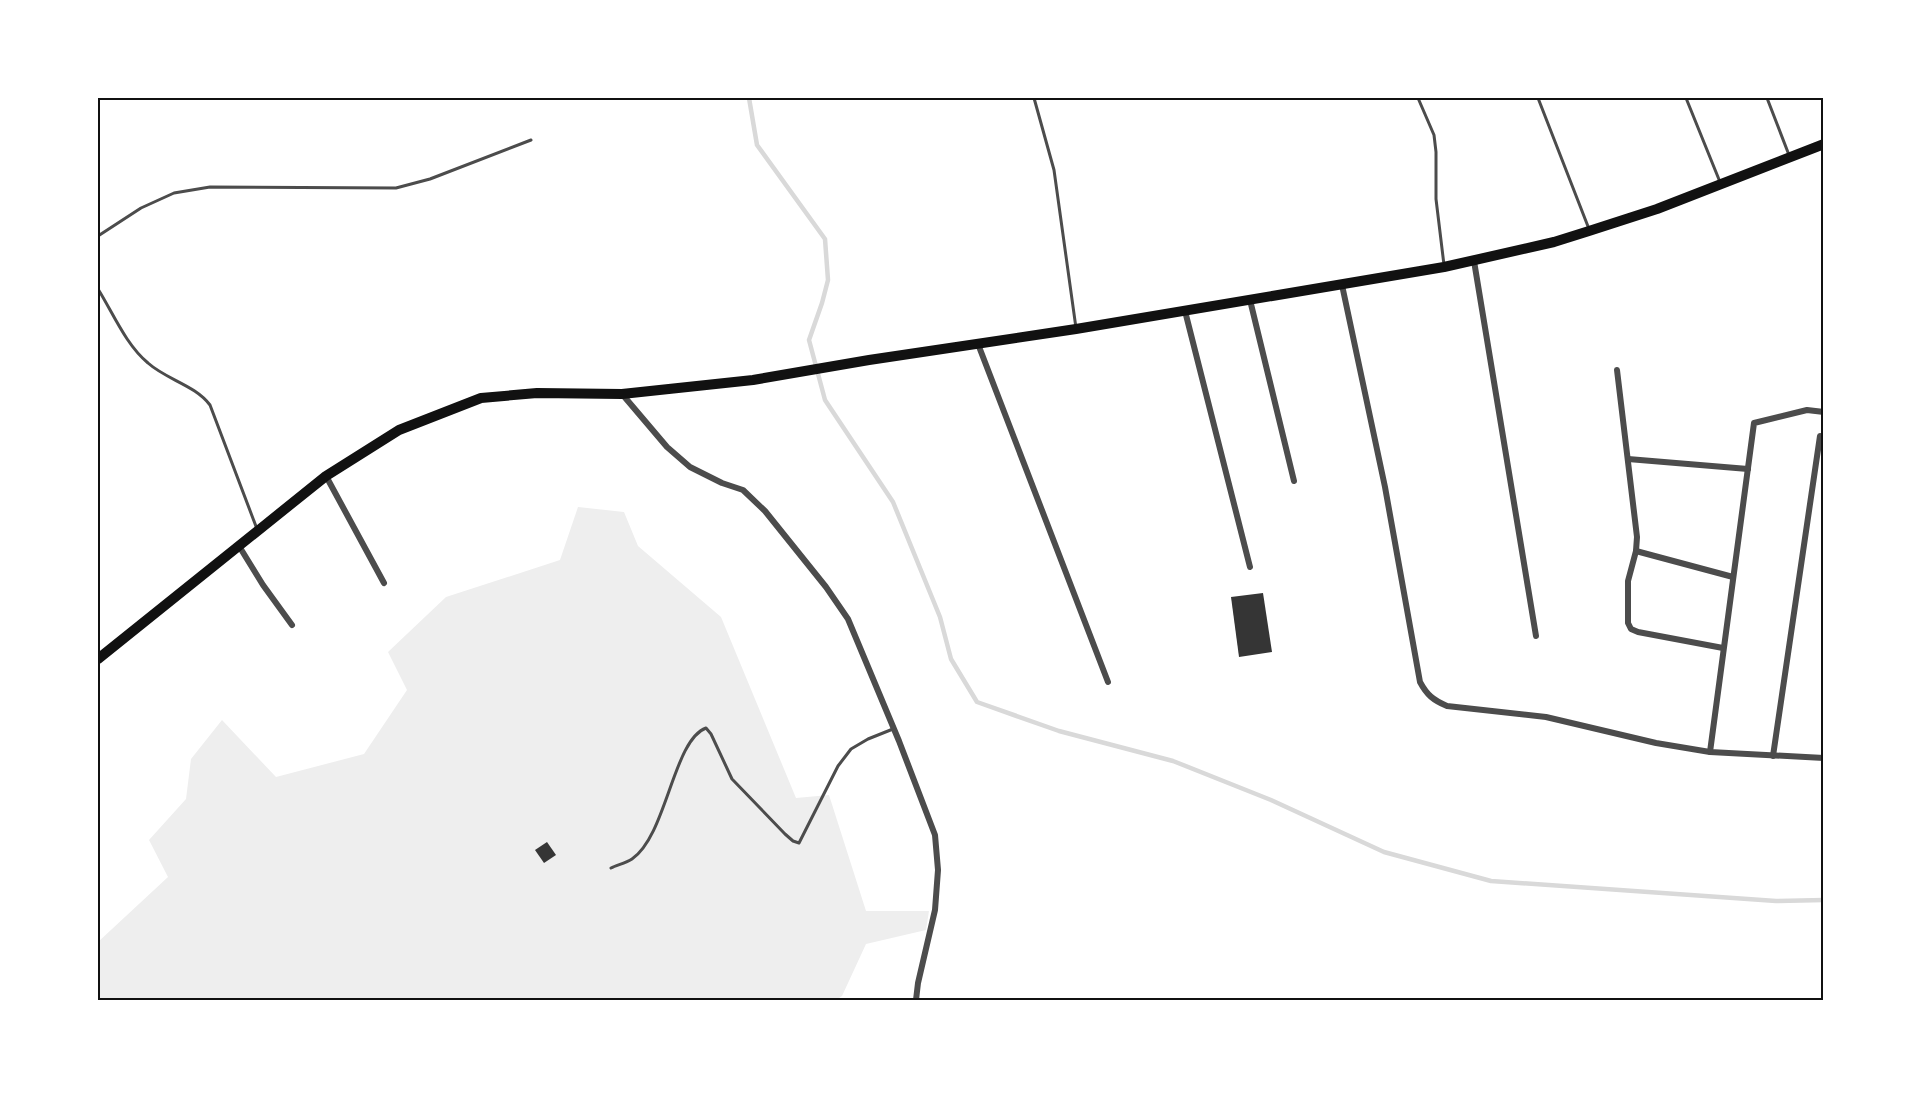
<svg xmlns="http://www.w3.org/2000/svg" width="1921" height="1098" viewBox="0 0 1921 1098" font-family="'Golos Text',sans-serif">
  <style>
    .green { fill: #eee }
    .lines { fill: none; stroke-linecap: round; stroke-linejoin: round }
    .stream { stroke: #d9d9d9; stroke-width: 4.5 }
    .building { fill: #353535 }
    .service { stroke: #4c4c4c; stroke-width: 3 }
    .minor { stroke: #4c4c4c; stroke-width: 6 }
    .trunk { stroke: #111; stroke-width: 10 }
    .neatline { fill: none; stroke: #111; stroke-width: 2 }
  </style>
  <rect width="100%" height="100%" fill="#fff"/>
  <polygon class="green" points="578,507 624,512 638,546 721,617 796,798 829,795 866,911 929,911 926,930 866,944 842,996 836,1000 98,1000 98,942 168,877 149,840 186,799 191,759 222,720 276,777 364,754 407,690 388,652 446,597 560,560"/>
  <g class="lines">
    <polyline class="stream" points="749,98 757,145 825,239 828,280 822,303 809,340 825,400 893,502 940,617 951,659 977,702 1059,731 1173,761 1271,800 1384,852 1491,881 1776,901 1824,900"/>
  </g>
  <g class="building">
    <polygon points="1263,593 1272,652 1239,657 1231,597"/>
    <polygon points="547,842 556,855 544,863 535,850"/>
  </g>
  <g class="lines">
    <g class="service">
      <polyline points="1034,98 1054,170 1076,328"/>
      <polyline points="1418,98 1434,135 1436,152 1436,199 1444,265"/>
      <polyline points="1538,98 1589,229"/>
      <polyline points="1686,98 1720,182"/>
      <polyline points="1767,98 1789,155"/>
      <polyline points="98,236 141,208 174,193 210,187 396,188 430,179 531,140"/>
      <path d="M98,289c15,24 28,56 50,74 19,17 47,22 62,42l47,124"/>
      <path d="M611,868c6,-3 15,-5 21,-9 35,-24 41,-119 74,-131l5,6 21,45 53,55 8,7 6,2 39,-77 13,-17 17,-10 25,-10"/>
    </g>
    <g class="minor">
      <polyline points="1474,261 1536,636"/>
      <path d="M1342,285l43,202 35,195c7,13 13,18 27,24l99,11 110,26 54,9 114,6"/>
      <polyline points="1250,300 1294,481"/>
      <polyline points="1185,311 1250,567"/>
      <polyline points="978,344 1108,682"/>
      <polyline points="1617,370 1637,537 1636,551 1628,581 1628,623 1631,629 1638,632 1723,648"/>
      <polyline points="622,394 667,447 690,467 722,483 743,490 765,511 826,587 848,619 899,741 935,835 938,870 935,910 918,983 916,1000"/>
      <polyline points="1628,459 1748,469"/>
      <polyline points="326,476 384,583"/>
      <polyline points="239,546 263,585 292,625"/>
      <polyline points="1636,551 1733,577"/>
      <path d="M1710,752c14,-110 30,-219 44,-329l53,-13 17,2"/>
      <polyline points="1773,756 1820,436"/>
    </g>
    <polyline class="trunk" points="98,659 326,476 399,430 481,398 537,393 622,394 753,380 869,360 1076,329 1444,267 1554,242 1589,231 1657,209 1824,144"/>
  </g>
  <rect width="1921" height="1098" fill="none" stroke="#ffffff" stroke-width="198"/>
  <rect x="99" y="99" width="1723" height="900" class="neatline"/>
</svg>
